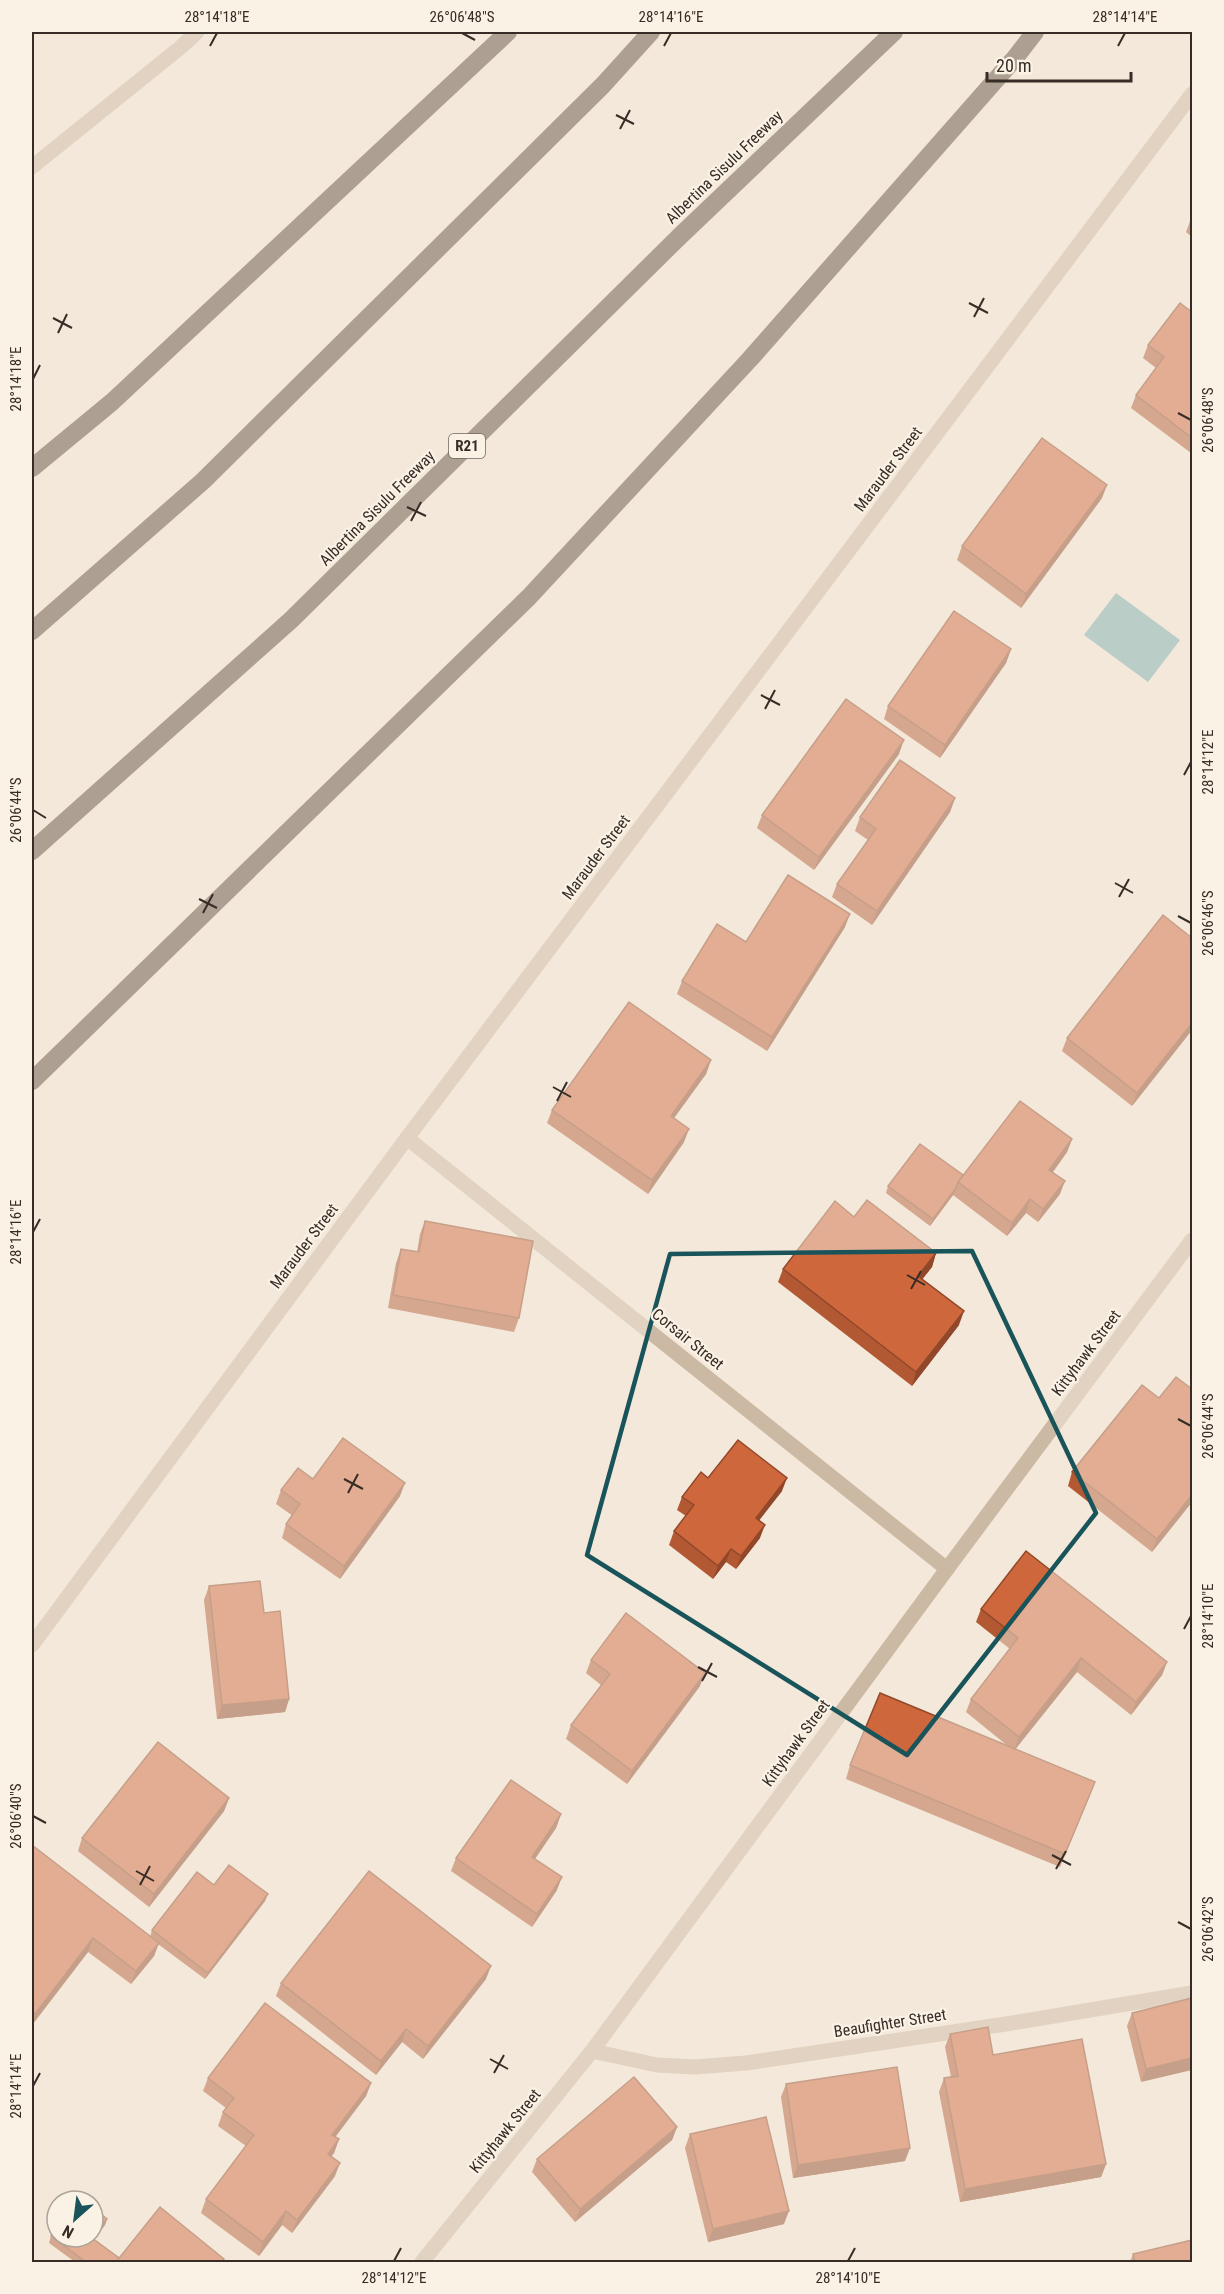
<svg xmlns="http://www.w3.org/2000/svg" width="1224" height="2294" viewBox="0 0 1224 2294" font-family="'Roboto Condensed',sans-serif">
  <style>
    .water { fill: #76adb2 }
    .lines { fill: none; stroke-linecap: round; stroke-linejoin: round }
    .minor { stroke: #ccb9a4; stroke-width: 15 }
    .highway { stroke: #59473d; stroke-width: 18 }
    .wall { fill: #b25934 }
    .shaded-wall { fill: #91482a }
    .building { fill: #cf673c; stroke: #91482a; stroke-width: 1.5 }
    .marked { fill: none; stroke: #19545b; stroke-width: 4.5; stroke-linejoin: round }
    .ticks { fill: none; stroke: #372c26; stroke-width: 2 }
    .labels { text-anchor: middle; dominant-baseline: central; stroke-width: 4.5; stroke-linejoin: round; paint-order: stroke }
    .shield { fill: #fbf2e6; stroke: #726760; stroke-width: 1.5 }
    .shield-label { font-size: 15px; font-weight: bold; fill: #372c26 }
    .street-label { font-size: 16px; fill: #372c26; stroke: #fbf2e6 }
    .neatline { fill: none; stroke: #372c26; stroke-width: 2 }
    .ticks-label { font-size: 15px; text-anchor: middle; fill: #372c26 }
  </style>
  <rect width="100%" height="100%" fill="#f3e8d9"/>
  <polygon class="water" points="1116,593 1180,640 1148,682 1084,635"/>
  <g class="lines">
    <g class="minor">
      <polyline points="32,167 181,47 197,32"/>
      <polyline points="407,1138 947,1569"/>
      <polyline points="32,1645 407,1138 1192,94"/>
      <polyline points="592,2051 657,2065 695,2067 746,2063 1006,2024 1192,1993"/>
      <polyline points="422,2262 592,2051 947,1569 1192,1240"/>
    </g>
    <g class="highway">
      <polyline points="32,468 112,402 508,32"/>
      <polyline points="32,631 203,481 603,85 651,32"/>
      <polyline points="32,851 291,620 679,237 894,32"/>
      <polyline points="32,1081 529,597 750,359 1015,58 1035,32"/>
    </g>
  </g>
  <g class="wall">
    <polygon points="1192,216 1192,237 1186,232"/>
    <polygon points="1192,312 1192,451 1191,453 1131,408 1136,395 1156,368 1143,358 1148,345"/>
    <polygon points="1102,498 1021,608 957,560 962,546"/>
    <polygon points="1011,649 1006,663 940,758 884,719 888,706"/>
    <polygon points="899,754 814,870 757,828 762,815"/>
    <polygon points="955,798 950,812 872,925 832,897 837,884 868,840 855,831 860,817"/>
    <polygon points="845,927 767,1051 677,994 682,981 746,942"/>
    <polygon points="1192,938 1192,1030 1132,1106 1062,1051 1067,1038"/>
    <polygon points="711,1060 706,1074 674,1118 684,1142 648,1194 547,1123 552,1110"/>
    <polygon points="1072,1139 1067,1152 1053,1172 1060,1194 1038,1222 1026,1213 1007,1236 953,1195 930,1226 886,1193 888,1186 963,1175"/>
    <polygon points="854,1217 936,1253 932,1267 922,1279 959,1325 912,1386 778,1282 783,1269"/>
    <polygon points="425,1221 519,1318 514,1332 388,1308 396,1263 401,1249 417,1252 420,1234"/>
    <polygon points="1159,1398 1192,1502 1152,1552 1068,1486 1072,1472"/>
    <polygon points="708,1478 782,1491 759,1520 760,1538 736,1569 726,1562 713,1579 669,1545 674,1531 686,1516 677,1510 682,1497"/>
    <polygon points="313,1479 400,1496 340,1579 282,1538 286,1524 293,1516 276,1504 281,1490"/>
    <polygon points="209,1586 264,1613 289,1699 285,1712 217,1719 204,1600"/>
    <polygon points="981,1609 1167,1662 1162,1675 1131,1715 1077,1672 1015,1749 1090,1795 1060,1867 846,1779 850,1765 1009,1747 966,1712 971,1699 1010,1649 976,1622"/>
    <polygon points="591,1660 700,1686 627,1784 566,1739 571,1725 601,1685 586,1673"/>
    <polygon points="229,1798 224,1811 149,1907 78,1851 82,1838"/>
    <polygon points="561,1814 556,1828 535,1859 557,1890 532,1927 451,1871 456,1858"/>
    <polygon points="32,1845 150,1937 152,1930 214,1885 265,1901 205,1979 158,1944 154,1956 131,1984 88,1952 32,2025"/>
    <polygon points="486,1979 423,2059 402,2042 376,2075 276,1996 281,1983"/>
    <polygon points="1192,1998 1141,2082 1127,2026 1132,2013"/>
    <polygon points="950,2034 993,2055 1106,2164 1101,2177 960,2202 939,2092 944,2078 951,2077 945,2047"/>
    <polygon points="208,2078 371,2083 366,2096 335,2137 339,2139 334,2153 331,2156 335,2176 292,2233 282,2225 259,2256 201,2213 206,2199 246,2146 218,2126 223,2112 226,2108 203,2091"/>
    <polygon points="786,2084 905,2161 793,2178 781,2097"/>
    <polygon points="677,2127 672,2140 575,2222 532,2172 537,2159"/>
    <polygon points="690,2134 784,2224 708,2242 685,2148"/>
    <polygon points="107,2219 105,2225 94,2239 119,2258 224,2259 222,2262 75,2262 49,2243 51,2236"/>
    <polygon points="1133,2254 1192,2262 1130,2262"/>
  </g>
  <g class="shaded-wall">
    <polygon points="1107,485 1102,498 1021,608 1026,594"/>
    <polygon points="1011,649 1006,663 940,758 945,745"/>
    <polygon points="904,740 899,754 814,870 819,857"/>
    <polygon points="955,798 950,812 872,925 877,911"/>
    <polygon points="850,914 845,927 767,1051 772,1037"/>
    <polygon points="1192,1023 1192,1030 1132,1106 1137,1093"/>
    <polygon points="711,1060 706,1074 666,1129 671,1116"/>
    <polygon points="689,1129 684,1142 648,1194 652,1180"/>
    <polygon points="1072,1139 1067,1152 1045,1183 1049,1170"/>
    <polygon points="1065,1181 1060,1194 1038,1222 1043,1209"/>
    <polygon points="956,1188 953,1195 930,1226 933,1219"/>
    <polygon points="1030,1199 1026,1213 1007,1236 1012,1223"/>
    <polygon points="936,1253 932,1267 914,1290 918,1276"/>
    <polygon points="964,1311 959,1325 912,1386 916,1372"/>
    <polygon points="787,1478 782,1491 751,1531 756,1518"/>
    <polygon points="405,1483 400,1496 340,1579 344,1566"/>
    <polygon points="1192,1495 1192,1502 1152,1552 1157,1539"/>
    <polygon points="765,1525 760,1538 736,1569 741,1556"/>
    <polygon points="731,1549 726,1562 713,1579 718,1566"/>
    <polygon points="1081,1658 1077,1672 1014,1751 1019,1737"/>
    <polygon points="1167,1662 1162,1675 1131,1715 1136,1702"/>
    <polygon points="705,1673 700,1686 627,1784 632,1771"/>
    <polygon points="289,1699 285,1712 217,1719 222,1705"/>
    <polygon points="1095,1782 1090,1795 1060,1867 1065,1854"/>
    <polygon points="229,1798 224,1811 149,1907 154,1894"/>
    <polygon points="561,1814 556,1828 527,1870 532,1857"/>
    <polygon points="562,1877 557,1890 532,1927 537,1914"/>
    <polygon points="268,1894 265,1901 205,1979 208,1973"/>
    <polygon points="93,1938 88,1952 32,2025 35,2014"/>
    <polygon points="159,1943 154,1956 131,1984 136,1971"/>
    <polygon points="491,1966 486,1979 423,2059 428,2046"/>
    <polygon points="406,2029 402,2042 376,2075 381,2061"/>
    <polygon points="1192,2058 1192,2070 1141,2082 1146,2069"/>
    <polygon points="371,2083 366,2096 327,2148 332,2135"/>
    <polygon points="677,2127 672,2140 575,2222 580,2209"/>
    <polygon points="339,2139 334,2153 324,2167 328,2154"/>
    <polygon points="910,2148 905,2161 793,2178 798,2165"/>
    <polygon points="340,2163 335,2176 292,2233 297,2220"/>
    <polygon points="1106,2164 1101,2177 960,2202 965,2189"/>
    <polygon points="286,2211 282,2225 259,2256 263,2242"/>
    <polygon points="789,2211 784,2224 708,2242 713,2229"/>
    <polygon points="107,2219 105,2225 90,2245 92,2238"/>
  </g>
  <g class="building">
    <polygon points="1180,303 1192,312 1192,438 1136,395 1164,357 1148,345"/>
    <polygon points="1042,438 1107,485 1026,594 962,546"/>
    <polygon points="954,611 1011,649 945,745 888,706"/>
    <polygon points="846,699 904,740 819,857 762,815"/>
    <polygon points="900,760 955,798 877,911 837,884 876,829 860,817"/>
    <polygon points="788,875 850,914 772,1037 682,981 717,924 746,942"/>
    <polygon points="1163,915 1192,938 1192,1023 1137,1093 1067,1038"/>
    <polygon points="629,1002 711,1060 671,1116 689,1129 652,1180 552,1110"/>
    <polygon points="1020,1101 1072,1139 1049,1170 1065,1181 1043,1209 1030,1199 1012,1223 958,1182"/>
    <polygon points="920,1144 963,1175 958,1182 956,1188 933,1219 888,1186"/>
    <polygon points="867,1200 936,1253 918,1276 964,1311 916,1372 783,1269 835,1201 854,1217"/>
    <polygon points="425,1221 533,1241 519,1318 393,1295 401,1249 419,1252"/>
    <polygon points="1176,1377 1192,1389 1192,1495 1157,1539 1072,1472 1142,1385 1159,1398"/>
    <polygon points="343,1438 405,1483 344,1566 286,1524 300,1504 281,1490 298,1468 313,1479"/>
    <polygon points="738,1440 787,1478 756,1518 765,1525 741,1556 731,1549 718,1566 674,1531 694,1505 682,1497 701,1472 708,1478"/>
    <polygon points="1026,1551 1167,1662 1136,1702 1081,1658 1019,1737 971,1699 1018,1638 981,1609"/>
    <polygon points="260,1581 264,1613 280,1611 289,1699 222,1705 209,1586"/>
    <polygon points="626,1613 705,1673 632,1771 571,1725 610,1674 591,1660"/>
    <polygon points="880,1693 1095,1782 1065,1854 850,1765"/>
    <polygon points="158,1742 229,1798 154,1894 82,1838"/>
    <polygon points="511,1780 561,1814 532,1857 562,1877 537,1914 456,1858"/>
    <polygon points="32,1845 159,1943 136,1971 93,1938 35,2014 32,2011"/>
    <polygon points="229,1865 268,1894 208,1973 152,1930 197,1872 214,1885"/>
    <polygon points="369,1871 491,1966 428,2046 406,2029 381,2061 281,1983"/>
    <polygon points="1192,1998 1192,2058 1146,2069 1132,2013"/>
    <polygon points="265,2003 371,2083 332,2135 339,2139 328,2154 340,2163 297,2220 286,2211 263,2242 206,2199 254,2135 223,2112 234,2098 208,2078"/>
    <polygon points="988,2027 993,2055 1082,2039 1106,2164 965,2189 944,2078 958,2076 950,2034"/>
    <polygon points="897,2067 910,2148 798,2165 786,2084"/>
    <polygon points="634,2077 677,2127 580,2209 537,2159"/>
    <polygon points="766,2117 789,2211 713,2229 690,2134"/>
    <polygon points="160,2207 224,2259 221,2262 116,2262"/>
    <polygon points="93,2208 107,2219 93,2237"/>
    <polygon points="57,2229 57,2237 93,2237 92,2238 119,2258 116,2262 86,2262 51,2236"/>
    <polygon points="1192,2240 1192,2262 1135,2262 1133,2254"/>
  </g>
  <path d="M0 0H1224V2294H0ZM972,1251l124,262 -189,242 -320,-200 83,-301z" fill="#f3e8d9" fill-opacity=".55" fill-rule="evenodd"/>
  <path class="marked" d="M972,1251l124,262 -189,242 -320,-200 83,-301z"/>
  <path class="ticks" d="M462,33l13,7M210,46l7,-13M664,46l7,-13M1118,46l7,-13M616,115l18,9M620,129l10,-19M969,303l19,10M974,317l10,-19M53,318l19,10M58,333l9,-19M33,379l7,-14M1178,413l13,7M407,507l19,9M411,521l10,-19M761,695l19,10M765,709l10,-19M1184,775l7,-13M33,810l13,8M1115,883l18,10M1119,897l10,-18M199,899l18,9M203,913l10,-19M1178,916l13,7M553,1087l18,10M557,1101l10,-19M33,1232l7,-13M907,1275l18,10M911,1289l10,-18M1178,1419l13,7M344,1479l19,10M348,1493l10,-19M1184,1629l7,-13M698,1667l19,10M702,1681l10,-18M33,1816l13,7M1052,1855l19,10M1056,1869l10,-18M136,1871l18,10M140,1885l10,-19M1178,1922l13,7M490,2059l18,10M494,2073l10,-18M33,2086l7,-13M394,2261l7,-13M848,2261l7,-13"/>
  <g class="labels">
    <rect class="shield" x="449" y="434" width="36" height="24" rx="4.5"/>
    <g class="shield-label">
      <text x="467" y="446">R21</text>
    </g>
    <g class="street-label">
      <text transform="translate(724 167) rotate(-44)">Albertina Sisulu Freeway</text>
      <text transform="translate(888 469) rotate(-53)">Marauder Street</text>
      <text transform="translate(377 508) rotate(-45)">Albertina Sisulu Freeway</text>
      <text transform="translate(596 857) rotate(-53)">Marauder Street</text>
      <text transform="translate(304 1246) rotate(-53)">Marauder Street</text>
      <text transform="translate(688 1339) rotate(39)">Corsair Street</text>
      <text transform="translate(1086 1353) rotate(-53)">Kittyhawk Street</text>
      <text transform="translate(796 1743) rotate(-54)">Kittyhawk Street</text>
      <text transform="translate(890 2023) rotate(-9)">Beaufighter Street</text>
      <text transform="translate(505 2131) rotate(-51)">Kittyhawk Street</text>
    </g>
  </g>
  <rect width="1224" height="2294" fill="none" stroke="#fbf2e6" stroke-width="66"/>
  <g transform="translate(75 2219) rotate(208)"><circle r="28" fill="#fbf2e6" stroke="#ada399" stroke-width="1.5"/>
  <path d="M0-4.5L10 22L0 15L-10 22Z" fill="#19545b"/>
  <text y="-9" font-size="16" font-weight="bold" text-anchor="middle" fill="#372c26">N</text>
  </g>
  <path d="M987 72v9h144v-9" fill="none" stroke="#372c26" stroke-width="3"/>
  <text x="996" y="72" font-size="18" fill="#372c26" stroke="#fbf2e6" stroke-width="4.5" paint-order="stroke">20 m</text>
  <rect x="33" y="33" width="1158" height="2228" class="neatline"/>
  <g class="ticks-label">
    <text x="217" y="22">28°14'18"E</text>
    <text x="462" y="22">26°06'48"S</text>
    <text x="671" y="22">28°14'16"E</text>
    <text x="1125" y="22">28°14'14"E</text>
    <text transform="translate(16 379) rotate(-90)" y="5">28°14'18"E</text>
    <text transform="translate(1208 420) rotate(-90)" y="5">26°06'48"S</text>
    <text transform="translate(1208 762) rotate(-90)" y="5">28°14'12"E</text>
    <text transform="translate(16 810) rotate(-90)" y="5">26°06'44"S</text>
    <text transform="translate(1208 923) rotate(-90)" y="5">26°06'46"S</text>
    <text transform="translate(16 1232) rotate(-90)" y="5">28°14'16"E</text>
    <text transform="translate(1208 1426) rotate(-90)" y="5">26°06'44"S</text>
    <text transform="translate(1208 1616) rotate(-90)" y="5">28°14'10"E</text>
    <text transform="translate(16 1816) rotate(-90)" y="5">26°06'40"S</text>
    <text transform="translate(1208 1929) rotate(-90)" y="5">26°06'42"S</text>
    <text transform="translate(16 2086) rotate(-90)" y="5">28°14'14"E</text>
    <text x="394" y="2283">28°14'12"E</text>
    <text x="848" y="2283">28°14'10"E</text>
  </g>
</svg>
